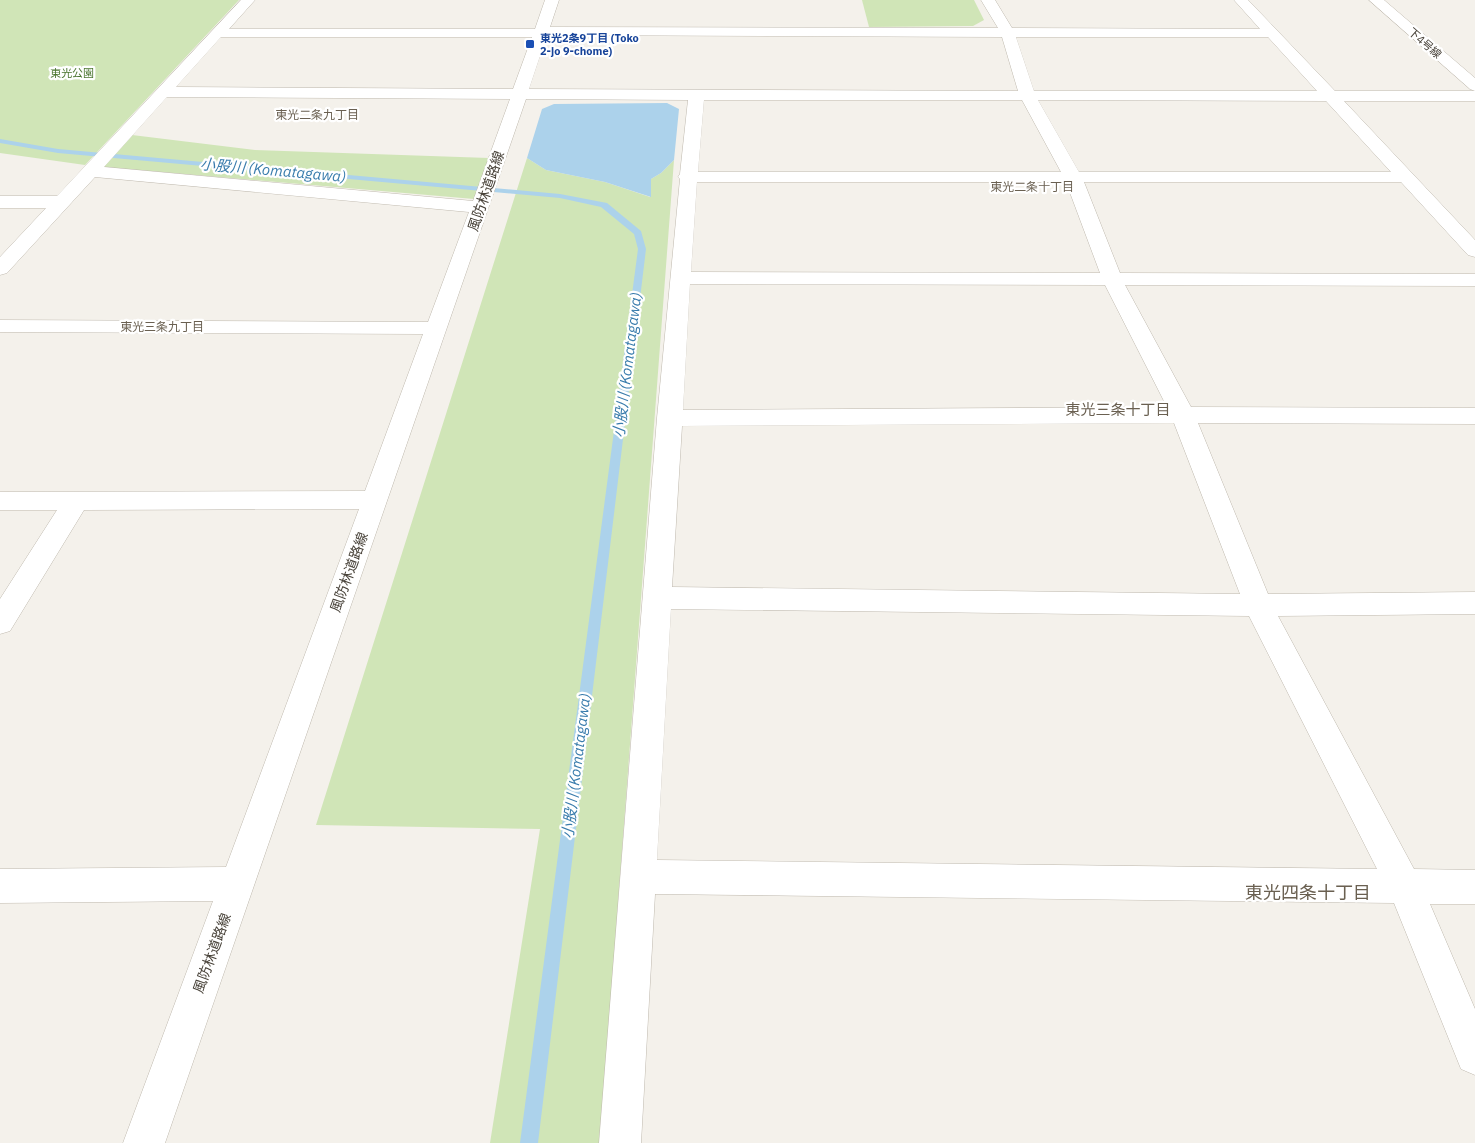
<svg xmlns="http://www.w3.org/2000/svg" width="1475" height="1143" viewBox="0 0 1475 1143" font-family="'IBM Plex Sans','Noto Sans JP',sans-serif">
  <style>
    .green { fill: #d0e5b7 }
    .water { fill: #acd2eb }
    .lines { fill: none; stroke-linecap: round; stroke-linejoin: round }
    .stream { fill: #acd2eb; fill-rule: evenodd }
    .minor-casing { stroke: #bfb9ae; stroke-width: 1 }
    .minor { fill: #fff; fill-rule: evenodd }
    .transit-dot { fill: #1a4fb4; stroke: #fff; stroke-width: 2 }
    .labels { text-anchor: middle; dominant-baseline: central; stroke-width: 4.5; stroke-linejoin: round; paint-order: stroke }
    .far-transit-label { font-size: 11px; font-weight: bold; fill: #164399; stroke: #fff; text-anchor: start }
    .far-street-label { font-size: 11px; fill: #484239; stroke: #fff }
    .far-park-label { font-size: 11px; fill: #4b7630; stroke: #fff }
    .far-neighbourhood-label { font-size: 12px; fill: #6a6051; stroke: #fff }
    .street-label { font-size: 14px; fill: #484239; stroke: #fff }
    .water-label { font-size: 15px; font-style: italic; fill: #397cac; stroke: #fff }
    .neighbourhood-label { font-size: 15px; fill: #6a6051; stroke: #fff }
    .near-neighbourhood-label { font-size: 18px; fill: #6a6051; stroke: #fff }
  </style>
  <rect width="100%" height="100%" fill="#f4f1eb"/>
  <g class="green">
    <polygon points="0,0 239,0 85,165 0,153"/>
    <polygon points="862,0 974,0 984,20 973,26 869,27"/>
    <polygon points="132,135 255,150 489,158 474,199 103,167"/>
    <polygon points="527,158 546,170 605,182 650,197 651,179 661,173 674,160 600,1143 490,1143 540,829 316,825"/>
  </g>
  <polygon class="water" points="667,103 679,109 674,160 661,173 651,179 651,197 605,182 546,170 527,158 542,109 554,104"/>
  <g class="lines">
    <polygon class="stream" points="0,139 58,149 560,194 607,203 641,231 646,249 538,1143 520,1143 638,249 634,234 601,207 560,198 58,153 0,143"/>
    <defs>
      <g id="minor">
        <path d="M241,0h14l-26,29h306l10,-29h14l-9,27 448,1 -17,-28h14l17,28 248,1 -26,-29h14l87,91h140v10h-131l131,139v17l-7,-2 -67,-73h-317l36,91 355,1v12l-350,-1 66,122 284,1v16l-277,-1 70,171 207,-2v22l-197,2 136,253 61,1v34h-45l45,105v66l-14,-6 -67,-166 -739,-9 -14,249h-42l58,-725 23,-239 -2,-2 2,-3 8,-74 -162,-1 -361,1044h-42l90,-242 -213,2v-34l226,-2 133,-358 -275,1 -74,121 -10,3v-35l57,-89h-57v-18l365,-1 58,-157 -423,-2v-12l428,2 41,-110 -374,-35 -88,96 -7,2v-18l46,-49h-46v-12h57zM547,35l455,2 16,54 -489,-2zM221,37h311l-19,52 -337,-2zM1016,37h252l49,54h-283zM167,97l343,2 -37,102 -369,-34zM704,100h318l39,72h-363zM1038,100l288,1 65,71h-312zM697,182h369l34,91 -409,-1zM690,284l415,1 62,122 -484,3zM1174,423l66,171 -568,-7 10,-161zM671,609l578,7 128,253 -720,-9z"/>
        <polygon points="1369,0 1384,0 1475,78 1475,91 1470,89"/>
      </g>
    </defs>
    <use href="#minor" class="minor-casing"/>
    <use href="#minor" class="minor"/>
  </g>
  <rect class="transit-dot" x="525" y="39" width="10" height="10" rx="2.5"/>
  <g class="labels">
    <g class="far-transit-label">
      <text x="540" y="38">東光2条9丁目 (Toko<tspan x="540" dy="13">2-jo 9-chome)</tspan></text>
    </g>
    <g class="far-street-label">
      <text transform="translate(1425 43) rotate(41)">下4号線</text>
    </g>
    <g class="far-park-label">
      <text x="72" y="73">東光公園</text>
    </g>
    <g class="far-neighbourhood-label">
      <text x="317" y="114">東光二条九丁目</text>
      <text x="1032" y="186">東光二条十丁目</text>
      <text x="162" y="326">東光三条九丁目</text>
    </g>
    <g class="street-label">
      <text transform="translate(486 191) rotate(-71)">風防林道路線</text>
      <text transform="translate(349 572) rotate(-70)">風防林道路線</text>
      <text transform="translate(212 953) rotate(-70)">風防林道路線</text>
    </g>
    <g class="water-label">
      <text transform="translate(273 170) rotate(5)">小股川 (Komatagawa)</text>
      <text transform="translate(627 365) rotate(-83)">小股川 (Komatagawa)</text>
      <text transform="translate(576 766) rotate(-83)">小股川 (Komatagawa)</text>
    </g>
    <g class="neighbourhood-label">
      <text x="1118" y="409">東光三条十丁目</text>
    </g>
    <g class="near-neighbourhood-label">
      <text x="1308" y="892">東光四条十丁目</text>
    </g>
  </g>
</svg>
